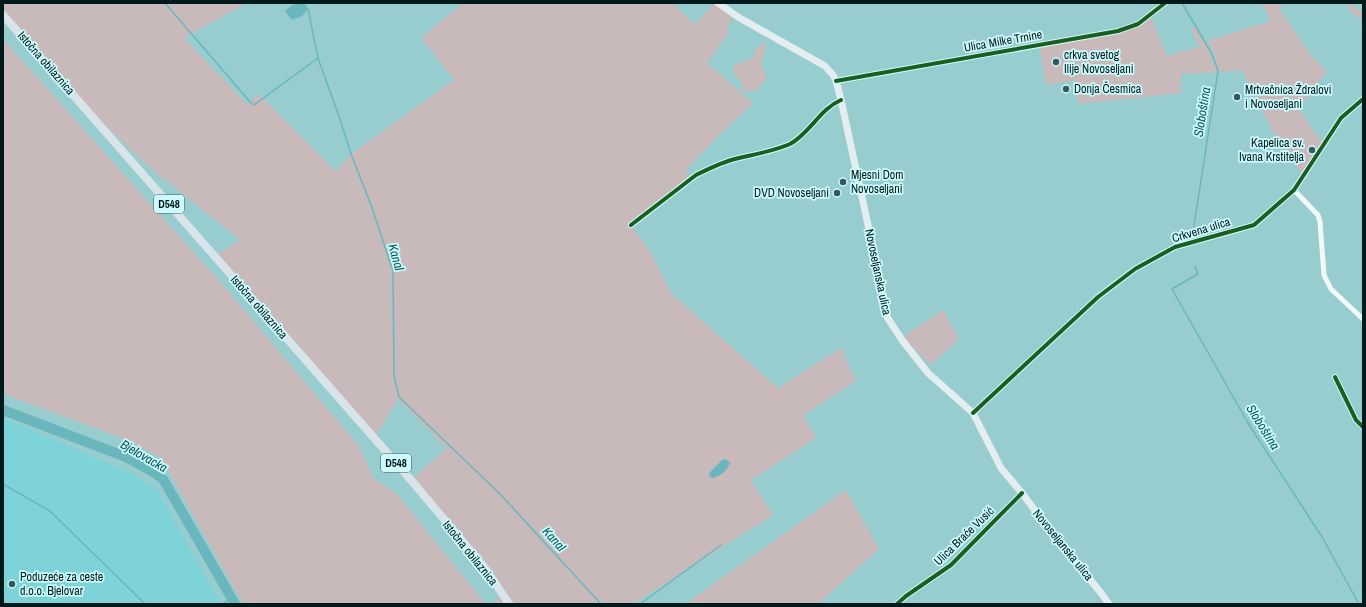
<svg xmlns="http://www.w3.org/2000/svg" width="1366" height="607" viewBox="0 0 1366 607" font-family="'Archivo Narrow',sans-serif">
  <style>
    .built { fill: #7dd3d8 }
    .green { fill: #c8babb }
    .water { fill: #69b7bc }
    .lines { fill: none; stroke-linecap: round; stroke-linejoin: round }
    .stream { stroke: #69b7bc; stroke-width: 1.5 }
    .river { stroke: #69b7bc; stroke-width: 10 }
    .street { stroke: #f0f8f8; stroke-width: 5 }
    .secondary { stroke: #e4edf0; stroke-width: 7 }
    .primary { stroke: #d8e3ea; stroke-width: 8 }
    .cycleway-casing { stroke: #cdfbfd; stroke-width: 6 }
    .cycleway { stroke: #1b5e20; stroke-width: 4 }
    .poi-dot { fill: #35585a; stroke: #cdfbfd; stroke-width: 1.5 }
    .labels { text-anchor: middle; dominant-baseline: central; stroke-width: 3.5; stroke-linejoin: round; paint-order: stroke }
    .shield { fill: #cdfbfd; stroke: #3e5d5e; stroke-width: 1 }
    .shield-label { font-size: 11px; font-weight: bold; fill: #00191a }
    .street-label { font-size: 12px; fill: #00191a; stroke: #cdfbfd }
    .poi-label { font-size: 12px; fill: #00191a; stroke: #cdfbfd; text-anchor: start }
    .water-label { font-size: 13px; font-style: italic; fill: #09595c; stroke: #cdfbfd }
  </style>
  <rect width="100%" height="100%" fill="#98cdd0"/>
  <polygon class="built" points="3,418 85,453 138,477 157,490 221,604 3,604"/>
  <g class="green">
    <polygon points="3,3 247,3 184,38 247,104 259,94 336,171 351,154 454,80 421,38 463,3 672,3 695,24 714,3 733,18 726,29 729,32 707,63 753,103 715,139 685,171 692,178 631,225 651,253 671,293 778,388 841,348 852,373 857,380 803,416 816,438 751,480 773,515 633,604 491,604 502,595 411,480 448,447 442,444 398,399 374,439 215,256 240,240 164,179 161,178 73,95 3,15"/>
    <polygon points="1261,3 1284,3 1279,8 1310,54 1327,72 1316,85 1318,87 1298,108 1316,134 1325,144 1303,176 1273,132 1242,70 1219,72 1215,56 1207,41 1271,21"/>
    <polygon points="1346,3 1351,3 1361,12 1363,9 1363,20 1349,11 1350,9"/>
    <polygon points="1150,15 1167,56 1199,47 1191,28 1195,26 1211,54 1217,72 1181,74 1181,93 1079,104 1074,80 1046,85 1039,45 1138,24"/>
    <polygon points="3,39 224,286 359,446 374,479 396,493 486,604 243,604 161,458 125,439 3,394"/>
    <path d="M765,42v6l-4,16 6,14c-10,12 -11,16 -27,12l3,-5 -10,-12 2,-9 18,-5c1,-10 4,-12 12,-17z"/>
    <polygon points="943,310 959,339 931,365 909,344 904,336"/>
    <polygon points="846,490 879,549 818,604 685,604"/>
  </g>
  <g class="water">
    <polygon points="295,3 305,3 308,9 302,16 292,20 285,11"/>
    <path d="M723,459l4,1 3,3c-2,7 -10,13 -17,15l-4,-2 1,-4z"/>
  </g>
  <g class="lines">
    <g class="stream">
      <polyline points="165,3 251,103 254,105 318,58 341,122 351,154 371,205 393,271 394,376 399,397 501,495 601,604"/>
      <polyline points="1182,3 1212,54 1218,71 1193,232"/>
      <polyline points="308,9 318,58"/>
      <polyline points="1195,267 1198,274 1172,289 1248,423 1322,537 1359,604"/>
      <polyline points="3,484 50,511 145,604"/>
      <polyline points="223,604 231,597"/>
      <polyline points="640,604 721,545"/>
    </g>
    <polyline class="river" points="3,410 126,457 150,470 163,479 235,604"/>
    <g class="street">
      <polyline points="836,81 1118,31 1138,24 1165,3"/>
      <polyline points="1294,190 1318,215 1320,222 1324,275 1331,289 1363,319"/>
      <path d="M631,225l65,-50c14,-7 29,-14 43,-17 17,-4 35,-7 51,-14 20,-11 30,-35 51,-44"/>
      <polyline points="1335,377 1356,420 1363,427"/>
      <polyline points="973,413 1098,297 1135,269 1175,247 1254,225 1294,190 1341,118 1363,99"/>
      <polyline points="897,604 906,596 951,565 1022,493"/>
    </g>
    <polyline class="secondary" points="718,3 738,17 825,66 833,75 836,81 841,100 875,257 880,287 887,317 902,340 928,373 973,413 1001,468 1022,493 1042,520 1101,593 1109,604"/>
    <polyline class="primary" points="3,15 411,480 485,568 509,604"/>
    <defs>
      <g id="cycleway">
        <polyline points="836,81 1118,31 1138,24 1165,3"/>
        <path d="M631,225l65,-50c14,-7 29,-14 43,-17 17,-4 35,-7 51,-14 20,-11 30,-35 51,-44"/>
        <polyline points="1335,377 1356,420 1363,427"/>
        <polyline points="973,413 1098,297 1135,269 1175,247 1254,225 1294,190 1341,118 1363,99"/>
        <polyline points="897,604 906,596 951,565 1022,493"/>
      </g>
    </defs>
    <use href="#cycleway" class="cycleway-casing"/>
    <use href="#cycleway" class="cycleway"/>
  </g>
  <g class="poi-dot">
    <circle cx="1056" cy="62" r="4"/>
    <circle cx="1066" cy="89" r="4"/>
    <circle cx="1237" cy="97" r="4"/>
    <circle cx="1312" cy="150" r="4"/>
    <circle cx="843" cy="182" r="4"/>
    <circle cx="837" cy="193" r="4"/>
    <circle cx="12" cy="584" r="4"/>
  </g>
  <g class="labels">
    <g class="shield">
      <rect x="154" y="195" width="30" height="18" rx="3"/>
      <rect x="381" y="454" width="30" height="18" rx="3"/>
    </g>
    <g class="shield-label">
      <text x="169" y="204">D548</text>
      <text x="396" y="463">D548</text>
    </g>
    <g class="street-label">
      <text transform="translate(1003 41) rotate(-10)">Ulica Milke Trnine</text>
      <text transform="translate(46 63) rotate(49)">Istočna obilaznica</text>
      <text transform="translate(1201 230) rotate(-17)">Crkvena ulica</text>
      <text transform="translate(878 272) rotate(78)">Novoseljanska ulica</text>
      <text transform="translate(259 307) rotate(49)">Istočna obilaznica</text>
      <text transform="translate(964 536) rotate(-44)">Ulica Braće Vusić</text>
      <text transform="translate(1063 545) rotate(51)">Novoseljanska ulica</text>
      <text transform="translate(470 553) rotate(51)">Istočna obilaznica</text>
    </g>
    <g class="poi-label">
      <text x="1064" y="55">crkva svetog<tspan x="1064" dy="14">Ilije Novoseljani</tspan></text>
      <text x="1074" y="89">Donja Česmica</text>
      <text x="1245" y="90">Mrtvačnica Ždralovi<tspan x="1245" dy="14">i Novoseljani</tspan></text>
      <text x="1304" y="143" text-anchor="end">Kapelica sv.<tspan x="1304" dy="14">Ivana Krstitelja</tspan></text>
      <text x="851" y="175">Mjesni Dom<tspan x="851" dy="14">Novoseljani</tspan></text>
      <text x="829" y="193" text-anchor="end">DVD Novoseljani</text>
      <text x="20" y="577">Poduzeće za ceste<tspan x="20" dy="14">d.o.o. Bjelovar</tspan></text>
    </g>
    <g class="water-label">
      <text transform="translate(1202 112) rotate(-81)">Sloboština</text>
      <text transform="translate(396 257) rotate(74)">Kanal</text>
      <text transform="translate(1263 427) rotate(58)">Sloboština</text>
      <text transform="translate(144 456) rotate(30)">Bjelovacka</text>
      <text transform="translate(554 539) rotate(48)">Kanal</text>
    </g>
  </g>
  <rect width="1366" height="607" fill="none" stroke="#00191a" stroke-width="8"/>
</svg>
